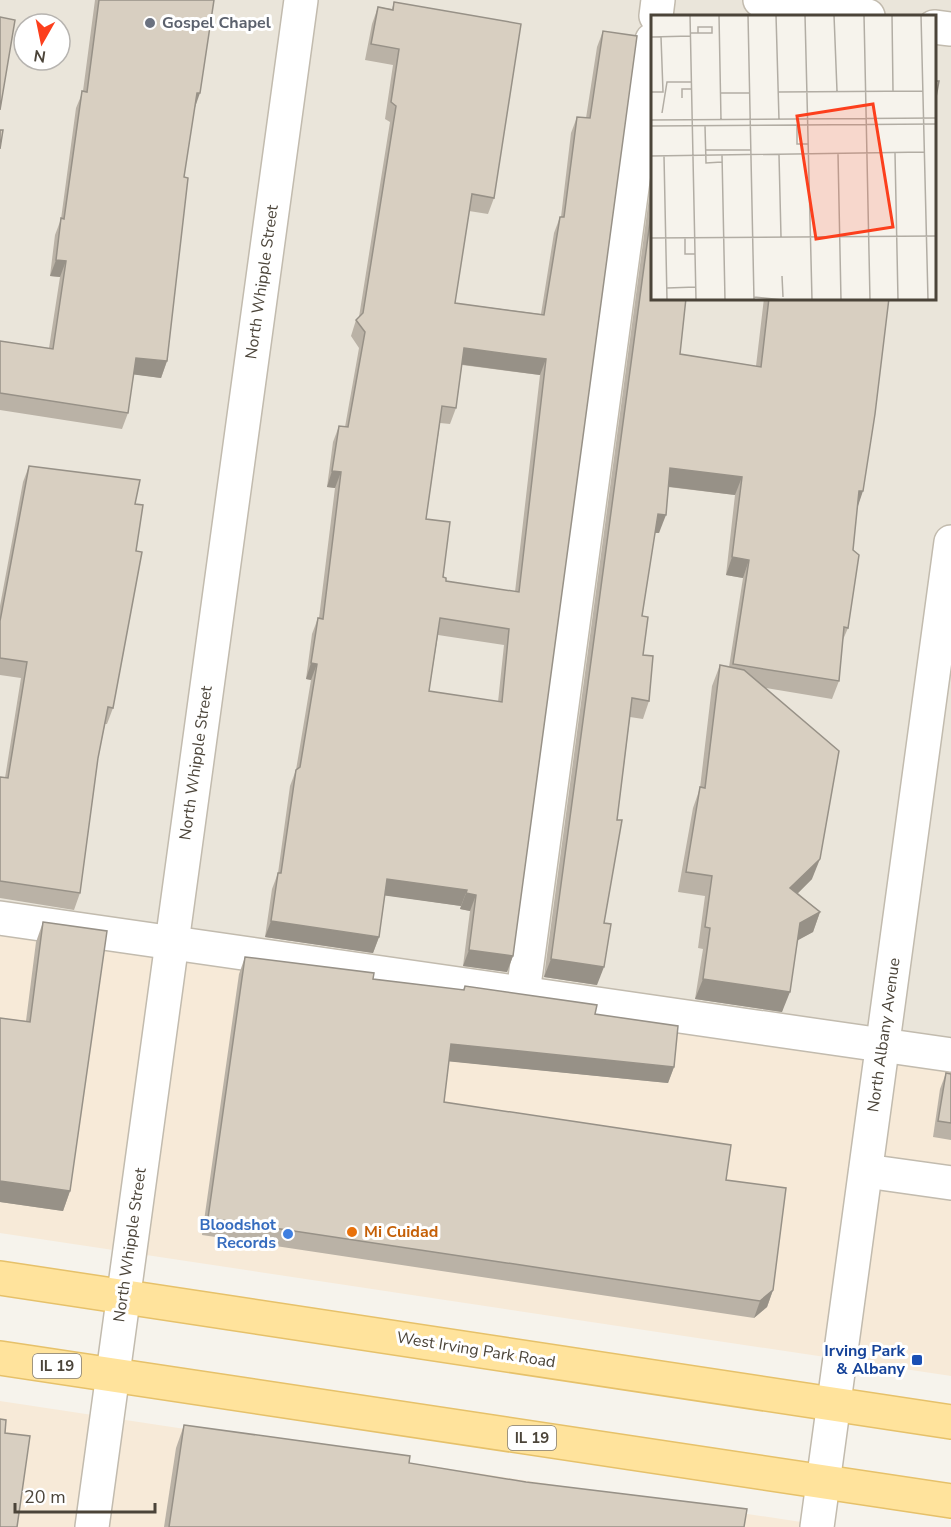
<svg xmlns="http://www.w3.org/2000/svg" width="951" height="1527" viewBox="0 0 951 1527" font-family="'Nunito Sans',sans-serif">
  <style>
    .residential { fill: #eae5da; fill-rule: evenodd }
    .commercial { fill: #f7ead8 }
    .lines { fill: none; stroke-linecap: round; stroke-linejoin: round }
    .minor-casing { stroke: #c2bbae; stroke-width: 36 }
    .major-casing { stroke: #e6c16a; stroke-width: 36 }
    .minor { stroke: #fff; stroke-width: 33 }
    .major { stroke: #ffe39c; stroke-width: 33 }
    .wall { fill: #bab2a6; fill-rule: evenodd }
    .shaded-wall { fill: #979187 }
    .building { fill: #d8cfc1; stroke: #979187; stroke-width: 1.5; fill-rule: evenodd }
    .worship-dot { fill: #6b7280; stroke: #fff; stroke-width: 2 }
    .food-dot { fill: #e8710a; stroke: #fff; stroke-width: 2 }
    .shop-dot { fill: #3f7fe0; stroke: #fff; stroke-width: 2 }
    .transit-dot { fill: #1a4fb4; stroke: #fff; stroke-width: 2 }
    .labels { text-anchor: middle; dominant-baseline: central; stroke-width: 6; stroke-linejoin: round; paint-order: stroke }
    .shield { fill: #fff; stroke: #817c74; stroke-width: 1.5 }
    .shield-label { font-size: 15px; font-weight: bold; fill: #4b4439 }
    .worship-label { font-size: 16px; font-weight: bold; fill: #5b616d; stroke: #fff; text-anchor: start }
    .street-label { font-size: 16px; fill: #4b4439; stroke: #fff }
    .shop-label { font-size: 16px; font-weight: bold; fill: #366cbe; stroke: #fff; text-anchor: end }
    .food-label { font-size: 16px; font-weight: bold; fill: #c56008; stroke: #fff; text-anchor: start }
    .transit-label { font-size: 16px; font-weight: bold; fill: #164399; stroke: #fff; text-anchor: end }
    .inset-road { fill: none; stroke: #b2ada4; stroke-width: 1.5 }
    .view { fill: #fc3f1d; fill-opacity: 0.15; stroke: #fc3f1d; stroke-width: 3 }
    .inset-edge { fill: none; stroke: #4b4439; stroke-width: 3 }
  </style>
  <rect width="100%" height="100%" fill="#f6f3ec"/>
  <path class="residential" d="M0,0h951v1066l-951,-140zM652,16h282v282h-282zM24,24h36v36h-36z"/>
  <g class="commercial">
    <polygon points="0,926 951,1066 951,1376 0,1233"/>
    <polygon points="0,1401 834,1527 0,1527"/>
  </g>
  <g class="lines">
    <defs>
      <g id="minor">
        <polyline points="760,0 868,16"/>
        <polyline points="656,16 658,0"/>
        <polyline points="934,27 951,29"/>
        <polyline points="0,918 951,1055"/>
        <polyline points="523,993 652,40"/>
        <polyline points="866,1171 951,1183"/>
        <polyline points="92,1527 301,0"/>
        <polyline points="817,1527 951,542"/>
      </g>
      <g id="major">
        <polyline points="0,1278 951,1422"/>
        <polyline points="0,1358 951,1501"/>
      </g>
    </defs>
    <use href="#minor" class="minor-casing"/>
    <use href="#major" class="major-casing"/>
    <use href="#minor" class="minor"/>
    <use href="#major" class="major"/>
  </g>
  <g class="wall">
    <polygon points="95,0 214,0 194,110 184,177 167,361 161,378 133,374 128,413 122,429 0,410 0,341 49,348 60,277 50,276 55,235 61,219 76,108 83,91"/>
    <path d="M394,2l100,196 -6,16 -19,-3 -14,92 86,11 13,-81 6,-16h1l10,-84 6,-16 9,1 11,-71 6,-16 -90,925 -6,16 -44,-6 7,-55 -10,-2 1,-3 -76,-11 -6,42 -6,16 -108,-16 7,-48 6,-16 12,-87 6,-16 15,-90 -5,-1 6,-45 6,-16h1l16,-130 -8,-1 6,-45 6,-16 6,1 14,-79 -8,-12 5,-16 3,-3 31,-195 -5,-3 8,-54 -28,-5 7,-36 6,-17 14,2zM462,365l78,10 -25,217 -69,-11 -3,-4 -17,-58 14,-96 10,1 6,-16zM438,635l66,10 -6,57 -69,-11z"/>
    <polygon points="652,176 652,298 680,354 756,366 764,298 889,298 857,508 853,550 848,628 842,642 839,681 832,699 766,688 812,879 798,893 820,912 813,932 797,940 782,1012 695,999 703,949 698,948 705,896 678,892 693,808 700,788 712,686 720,665 729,667 743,578 726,575 735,495 668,487 659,533 655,533 642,616 643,655 649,701 643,719 630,717 604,923 597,985 544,977"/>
    <polygon points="29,466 135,504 136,551 113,708 107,724 105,724 98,758 80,893 74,910 0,898 0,777 5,778 21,678 0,675 0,606 23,482"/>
    <polygon points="43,922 70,1191 63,1211 0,1202 0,1018 26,1021 36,942"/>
    <polygon points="245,957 373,979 463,990 465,986 595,1014 674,1067 668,1083 449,1061 444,1102 726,1180 773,1290 767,1307 754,1318 202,1235 239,974"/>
    <polygon points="946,1073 951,1074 951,1140 933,1137 940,1089"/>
    <polygon points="184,1425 409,1463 744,1527 164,1527 176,1448"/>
  </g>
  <g class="shaded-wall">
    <polygon points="197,93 200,93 194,110"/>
    <polygon points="56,260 66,261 60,277 50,276"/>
    <polygon points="464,348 546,359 540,375 458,364"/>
    <polygon points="136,358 167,361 161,378 130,374"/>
    <polygon points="670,468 742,477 735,495 663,486"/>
    <polygon points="332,471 341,472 335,488 327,487"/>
    <polygon points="859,491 863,491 857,509"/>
    <polygon points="658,514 666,515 659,533 651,533"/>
    <polygon points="732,557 749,560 743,578 726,575"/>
    <polygon points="311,663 317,664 311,680 306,679"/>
    <polygon points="820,859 812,879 783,908 790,888"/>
    <polygon points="387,879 467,890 461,906 381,895"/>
    <polygon points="466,893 476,895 470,911 460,909"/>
    <polygon points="820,912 813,932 793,943 800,923"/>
    <polygon points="271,921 379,937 373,953 265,937"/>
    <polygon points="469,950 513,956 507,972 463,966"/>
    <polygon points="551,959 604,967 597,985 544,977"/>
    <polygon points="703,979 790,992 782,1012 695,999"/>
    <polygon points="451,1044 674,1067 668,1083 445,1061"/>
    <polygon points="0,1181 70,1191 63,1211 0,1202"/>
    <polygon points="773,1290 767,1307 754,1318 760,1301"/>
  </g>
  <g class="building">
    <polygon points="99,0 214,0 200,93 197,93 184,177 188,178 167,361 136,358 128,413 0,393 0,341 53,349 66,261 56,260 61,218 64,219 82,91 87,92"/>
    <path d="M394,2l127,22 -27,174 -22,-4 -17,109 89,12 16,-98h4l13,-100 13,1 13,-87 34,5 -124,920 -44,-6 7,-55 -10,-2 1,-3 -80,-11 -8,58 -108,-16 7,-48h3l15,-103 4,-3 17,-103 -6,-1 7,-45 5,1 18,-147 -9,-1 7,-45 9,1 17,-95 -9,-12 7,-7 33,-207 -5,-4 8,-53 -28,-5 7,-37 15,3zM464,348l82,11 -27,233 -73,-11v-3l-3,-1 7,-55 -24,-3 16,-113 14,2zM440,618l69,11 -7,73 -73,-11z"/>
    <polygon points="0,17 15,20 0,110"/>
    <polygon points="934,81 939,81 934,108"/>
    <polygon points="0,130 3,130 0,149"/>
    <polygon points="652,207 652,298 686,298 680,354 761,367 769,298 889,298 875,414 863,491 859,491 853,550 859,555 848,628 844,627 839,681 733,664 749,560 732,557 742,477 670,468 666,515 658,514 642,616 648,617 643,655 653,656 649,701 632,698 617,820 622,820 604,923 611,924 604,967 551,959"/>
    <polygon points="29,466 140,480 135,504 143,505 136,551 142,552 113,708 108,707 98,758 80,893 0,881 0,777 8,778 27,662 0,658 0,621"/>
    <polygon points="720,665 744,670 839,751 820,859 790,888 820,912 800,923 790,992 703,979 710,928 705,927 712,876 686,872 700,787 705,788"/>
    <polygon points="43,922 107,931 70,1191 0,1181 0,1018 30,1022"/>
    <polygon points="245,957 374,973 373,979 464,990 465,986 597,1005 595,1014 678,1026 674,1067 451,1044 444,1102 731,1145 726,1180 786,1188 773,1290 760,1301 208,1218"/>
    <polygon points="946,1073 951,1074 951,1123 938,1121"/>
    <polygon points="0,1419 6,1420 5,1433 30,1436 17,1527 0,1527"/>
    <polygon points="184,1425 410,1456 409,1463 526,1482 747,1509 744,1527 169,1527"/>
  </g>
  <circle class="worship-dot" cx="150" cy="23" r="6"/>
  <circle class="food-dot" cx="352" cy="1232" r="6"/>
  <circle class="shop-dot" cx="288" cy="1234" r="6"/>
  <rect class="transit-dot" x="911" y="1354" width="12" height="12" rx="3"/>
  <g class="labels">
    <g class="shield">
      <rect x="33" y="1354" width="48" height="24" rx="4.5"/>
      <rect x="508" y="1426" width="48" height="24" rx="4.5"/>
    </g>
    <g class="shield-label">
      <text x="57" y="1366">IL 19</text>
      <text x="532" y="1438">IL 19</text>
    </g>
    <g class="worship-label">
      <text x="162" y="23">Gospel Chapel</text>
    </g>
    <g class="street-label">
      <text transform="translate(262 282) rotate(-82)">North Whipple Street</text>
      <text transform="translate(196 763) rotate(-82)">North Whipple Street</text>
      <text transform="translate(884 1035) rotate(-82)">North Albany Avenue</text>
      <text transform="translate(130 1245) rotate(-82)">North Whipple Street</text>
      <text transform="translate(476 1350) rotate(9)">West Irving Park Road</text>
    </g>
    <g class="shop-label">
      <text x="276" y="1225">Bloodshot<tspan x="276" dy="18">Records</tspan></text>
    </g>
    <g class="food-label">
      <text x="364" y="1232">Mi Cuidad</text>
    </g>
    <g class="transit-label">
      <text x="905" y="1351">Irving Park<tspan x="905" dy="18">&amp; Albany</tspan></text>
    </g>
  </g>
  <g transform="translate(651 15)">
    <rect width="285" height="285" fill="#f6f3ec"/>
    <path class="inset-road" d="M39,0l6,285M68,0l2,105M97,0l6,285M125,0l3,105M154,0l7,285M183,0l3,76M213,0l6,285M241,0l1,76M270,0l7,285M40,18h21v-6h-14v6M0,22l40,-1M0,77h12l-2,-55M127,77l145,-1M69,78h30M31,83v-9h10M11,98l5,-31h24M0,105l285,-2M146,110v19h11M0,111l285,-2M54,111l1,37 16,-1M55,135h45M244,138l3,147M187,139l3,146M71,140l3,145M128,140l2,82M0,141l274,-4M13,141l3,144M0,223l285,-2M34,223v16h10M131,261l1,21M16,273l29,-1M103,282l29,3"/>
    <path class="view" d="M222,89l20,123 -77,12 -19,-123z"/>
    <rect width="285" height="285" class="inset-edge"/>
  </g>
  <g transform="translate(42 42) rotate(189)"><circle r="28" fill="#ffffff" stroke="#b7b4b0" stroke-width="1.5"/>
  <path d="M0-4.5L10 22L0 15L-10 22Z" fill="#fc3f1d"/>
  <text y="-9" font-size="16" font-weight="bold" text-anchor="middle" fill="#4b4439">N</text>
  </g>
  <path d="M15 1503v9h140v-9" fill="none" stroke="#4b4439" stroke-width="3"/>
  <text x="24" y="1503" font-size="18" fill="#4b4439" stroke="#ffffff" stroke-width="4.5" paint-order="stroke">20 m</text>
</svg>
